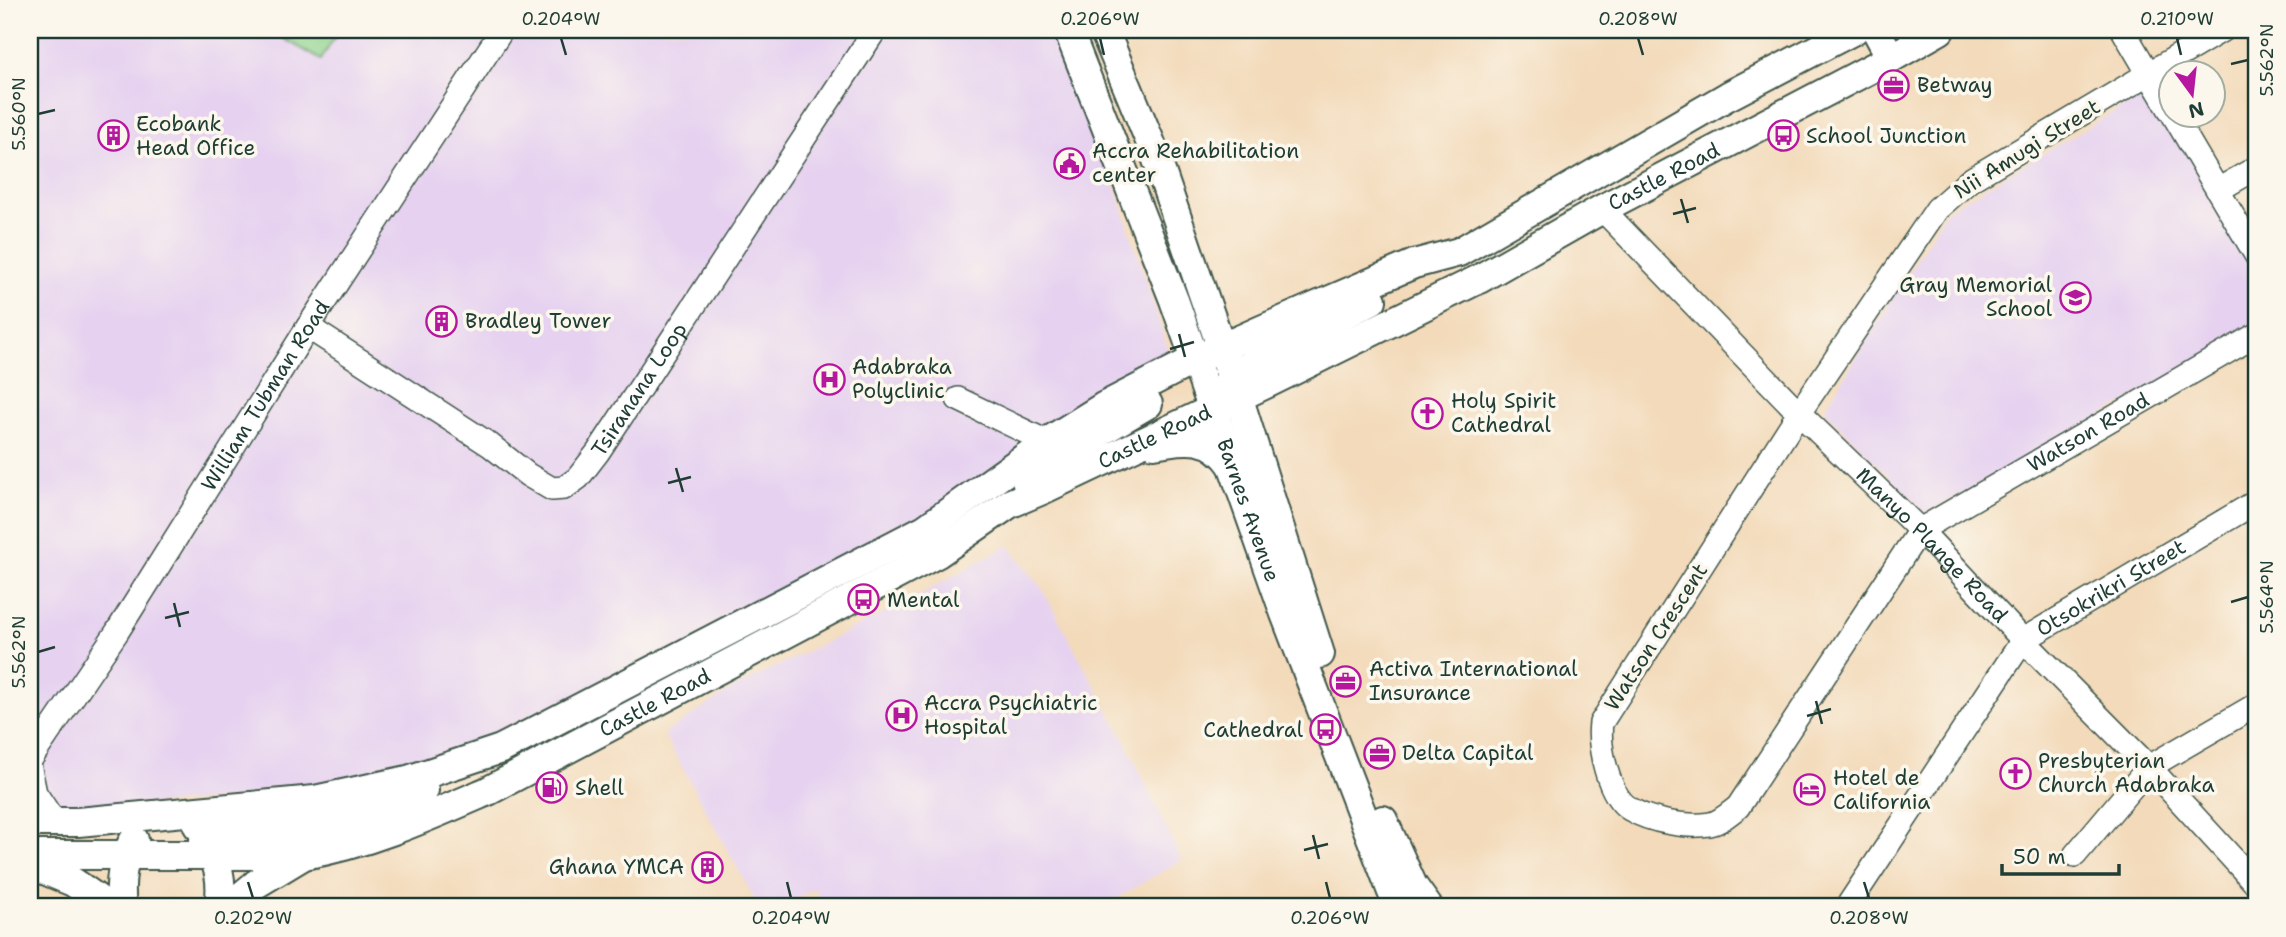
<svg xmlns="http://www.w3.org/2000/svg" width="2286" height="937" viewBox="0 0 2286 937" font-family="'Shantell Sans',sans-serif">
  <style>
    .built { fill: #e6d2f0 }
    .pitch { fill: #8dd28c; stroke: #568860; stroke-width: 2 }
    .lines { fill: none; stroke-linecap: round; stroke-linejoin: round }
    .minor-casing { stroke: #3f5548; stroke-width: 26 }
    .major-casing { stroke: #3f5548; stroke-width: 32 }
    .minor { stroke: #fff; stroke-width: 23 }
    .major { stroke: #fff; stroke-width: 28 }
    .ticks { fill: none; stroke: #1f3d34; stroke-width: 2.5 }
    .labels { text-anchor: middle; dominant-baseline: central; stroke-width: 7; stroke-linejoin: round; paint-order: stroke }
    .poi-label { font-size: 21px; fill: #1f3d34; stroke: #fbf7ec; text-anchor: start }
    .street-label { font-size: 21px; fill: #1f3d34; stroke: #fbf7ec }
    .neatline { fill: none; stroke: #1f3d34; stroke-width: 2.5 }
    .ticks-label { font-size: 18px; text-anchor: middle; fill: #1f3d34 }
  </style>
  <rect width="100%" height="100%" fill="#fbf7ec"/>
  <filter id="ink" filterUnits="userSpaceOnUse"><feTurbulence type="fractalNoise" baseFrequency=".0143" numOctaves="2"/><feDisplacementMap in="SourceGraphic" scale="14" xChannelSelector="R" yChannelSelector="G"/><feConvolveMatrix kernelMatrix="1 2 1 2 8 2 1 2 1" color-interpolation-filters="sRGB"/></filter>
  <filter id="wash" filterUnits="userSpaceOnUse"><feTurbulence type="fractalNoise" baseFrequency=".00686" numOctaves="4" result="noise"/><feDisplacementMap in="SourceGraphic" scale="28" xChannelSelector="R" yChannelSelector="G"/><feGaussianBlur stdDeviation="1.57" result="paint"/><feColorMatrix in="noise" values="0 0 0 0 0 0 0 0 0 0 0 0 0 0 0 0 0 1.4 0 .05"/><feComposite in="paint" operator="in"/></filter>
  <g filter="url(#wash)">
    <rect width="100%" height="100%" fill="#f3daba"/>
    <g class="built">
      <polygon points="30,30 1059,30 1109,166 1171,360 933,512 550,718 349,791 30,813"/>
      <polygon points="2155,88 2256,266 2256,329 1926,514 1824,410 1947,210"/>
      <polygon points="1008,545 1041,587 1126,743 1181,860 1102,907 825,907 815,889 778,907 759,907 664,734 734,688 913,599"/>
    </g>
    <polygon class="pitch" points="269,30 339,30 321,60"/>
  </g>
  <g filter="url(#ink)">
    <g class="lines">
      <defs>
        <g id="minor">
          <polyline points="2123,30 2170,110"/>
          <path id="s1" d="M2222,30l-252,150 -33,29 -138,204 -198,310c-3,23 7,73 29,86 20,12 56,19 80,15 9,-1 20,-11 28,-17l182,-277 336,-195"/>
          <polyline points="2174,116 2256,255"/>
          <polyline points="2218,190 2256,168"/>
          <path id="s2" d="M1602,209l197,204 121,117 103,110 126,127 107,117"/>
          <path id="s3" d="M308,327l182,118 38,30 24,14 12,-1 14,-10 20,-26 277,-422"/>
          <polyline points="958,399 1047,442"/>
          <path id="s4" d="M30,760l87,-128 191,-305 194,-297"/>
          <polyline points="30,769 35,793 55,823"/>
          <polyline points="2075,855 2149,767 2256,705"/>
          <path id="s5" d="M1847,907l176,-267 233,-138"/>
        </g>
        <g id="major">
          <path id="s6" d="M1068,30l106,270 111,314 107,278 12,15"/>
          <polyline points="1104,30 1154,151 1238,396 1320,654"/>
          <polyline points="1876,30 1891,58"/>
          <polyline points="1221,394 1231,378 1256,361 1372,300"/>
          <path d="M1154,444c34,-6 57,-10 79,22"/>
          <polyline points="1027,484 1088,439 1148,404"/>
          <polyline points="1383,820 1413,886 1428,907"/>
          <polyline points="30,822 78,822 315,800 408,780 501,749 925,529 1047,442 1103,407 1194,360 1261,330 1414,264 1459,252 1728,96 1854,30"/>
          <path d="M198,826c29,1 58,4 86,3 49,-2 96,-19 140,-39"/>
          <path d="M204,840c15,22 19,41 15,67"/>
          <path id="s7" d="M30,855h274c64,-11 124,-38 184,-64l450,-238 71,-49 33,-14 228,-108 209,-103 123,-70 289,-151 49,-28"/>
          <polyline points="30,864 73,882 109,907"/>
          <path d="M122,907c-3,-24 -1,-46 12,-67"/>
          <polyline points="228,907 256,884 304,855"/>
        </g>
      </defs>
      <use href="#minor" class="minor-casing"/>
      <use href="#major" class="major-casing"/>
      <use href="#minor" class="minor"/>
      <use href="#major" class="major"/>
    </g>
  </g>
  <path class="ticks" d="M561,38l5,17M1100,38l4,17M1638,38l5,17M2177,38l4,17M2231,64l17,-4M38,114l17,-4M1681,199l7,24M1673,214l23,-6M1179,334l6,23M1170,349l24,-7M676,468l7,24M668,483l23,-6M2231,602l17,-5M174,603l6,24M165,618l24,-6M38,652l17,-5M1816,701l6,23M1807,716l24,-7M1313,835l6,24M1304,850l24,-6M248,882l5,16M787,882l4,16M1326,882l4,16M1864,882l5,16"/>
  <defs>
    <symbol id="office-ring" viewBox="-11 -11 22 22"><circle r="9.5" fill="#fbf7ec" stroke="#b5179e" stroke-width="1.5"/><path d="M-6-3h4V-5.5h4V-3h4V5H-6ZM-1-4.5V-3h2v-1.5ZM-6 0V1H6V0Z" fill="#b5179e"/></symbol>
    <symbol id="building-ring" viewBox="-11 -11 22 22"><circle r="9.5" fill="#fbf7ec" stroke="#b5179e" stroke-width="1.5"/><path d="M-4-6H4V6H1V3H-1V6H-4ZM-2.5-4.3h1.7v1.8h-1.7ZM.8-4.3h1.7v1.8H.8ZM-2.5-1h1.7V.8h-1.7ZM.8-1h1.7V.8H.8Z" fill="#b5179e"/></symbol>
    <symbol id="bus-ring" viewBox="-11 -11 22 22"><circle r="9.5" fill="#fbf7ec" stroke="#b5179e" stroke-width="1.5"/><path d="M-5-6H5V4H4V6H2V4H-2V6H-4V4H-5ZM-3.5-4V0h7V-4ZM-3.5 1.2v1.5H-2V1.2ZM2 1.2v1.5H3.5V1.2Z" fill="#b5179e"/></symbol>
    <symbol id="civic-ring" viewBox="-11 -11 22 22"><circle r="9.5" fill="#fbf7ec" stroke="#b5179e" stroke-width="1.5"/><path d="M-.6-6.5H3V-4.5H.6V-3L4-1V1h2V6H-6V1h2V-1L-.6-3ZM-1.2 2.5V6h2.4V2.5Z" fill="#b5179e"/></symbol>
    <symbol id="school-ring" viewBox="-11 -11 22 22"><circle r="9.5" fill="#fbf7ec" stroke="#b5179e" stroke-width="1.5"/><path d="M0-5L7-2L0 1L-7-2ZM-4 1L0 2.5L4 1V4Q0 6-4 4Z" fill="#b5179e"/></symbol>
    <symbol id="hospital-ring" viewBox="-11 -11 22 22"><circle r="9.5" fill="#fbf7ec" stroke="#b5179e" stroke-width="1.5"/><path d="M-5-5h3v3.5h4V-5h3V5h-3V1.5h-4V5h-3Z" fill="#b5179e"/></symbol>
    <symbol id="church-ring" viewBox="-11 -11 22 22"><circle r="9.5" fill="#fbf7ec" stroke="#b5179e" stroke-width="1.5"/><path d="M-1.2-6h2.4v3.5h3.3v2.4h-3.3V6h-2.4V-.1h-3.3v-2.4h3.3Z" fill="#b5179e"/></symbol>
    <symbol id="fuel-ring" viewBox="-11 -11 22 22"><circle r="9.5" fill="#fbf7ec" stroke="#b5179e" stroke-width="1.5"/><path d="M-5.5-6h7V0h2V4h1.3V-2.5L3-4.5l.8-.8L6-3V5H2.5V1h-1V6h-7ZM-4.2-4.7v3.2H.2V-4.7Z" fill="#b5179e"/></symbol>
    <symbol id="hotel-ring" viewBox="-11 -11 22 22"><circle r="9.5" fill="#fbf7ec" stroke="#b5179e" stroke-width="1.5"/><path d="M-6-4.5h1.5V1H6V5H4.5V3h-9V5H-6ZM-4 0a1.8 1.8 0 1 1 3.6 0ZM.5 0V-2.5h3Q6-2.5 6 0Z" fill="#b5179e"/></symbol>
  </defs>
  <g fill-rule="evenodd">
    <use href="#office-ring" x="1876" y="68" width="35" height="35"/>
    <use href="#building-ring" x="96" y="118" width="35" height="35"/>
    <use href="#bus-ring" x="1766" y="118" width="35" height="35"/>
    <use href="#civic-ring" x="1052" y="146" width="35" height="35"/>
    <use href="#school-ring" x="2058" y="280" width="35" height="35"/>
    <use href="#building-ring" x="424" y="304" width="35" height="35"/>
    <use href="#hospital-ring" x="812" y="362" width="35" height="35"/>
    <use href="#church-ring" x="1410" y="396" width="35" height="35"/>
    <use href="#bus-ring" x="846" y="582" width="35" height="35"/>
    <use href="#office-ring" x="1328" y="664" width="35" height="35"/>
    <use href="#hospital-ring" x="884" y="698" width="35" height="35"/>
    <use href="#bus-ring" x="1308" y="712" width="35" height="35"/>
    <use href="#office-ring" x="1362" y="736" width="35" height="35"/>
    <use href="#church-ring" x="1998" y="756" width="35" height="35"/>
    <use href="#fuel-ring" x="534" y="770" width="35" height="35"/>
    <use href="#hotel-ring" x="1792" y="772" width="35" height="35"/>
    <use href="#building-ring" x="690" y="850" width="35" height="35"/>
  </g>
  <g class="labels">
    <g class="poi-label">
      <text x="1917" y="85">Betway</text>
      <text x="136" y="124">Ecobank<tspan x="136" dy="24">Head Office</tspan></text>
      <text x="1806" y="136">School Junction</text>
      <text x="1092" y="151">Accra Rehabilitation<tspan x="1092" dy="24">center</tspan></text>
      <text x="2052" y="285" text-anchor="end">Gray Memorial<tspan x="2052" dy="24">School</tspan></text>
      <text x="465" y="321">Bradley Tower</text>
      <text x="852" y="367">Adabraka<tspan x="852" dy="24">Polyclinic</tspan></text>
      <text x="1451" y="401">Holy Spirit<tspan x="1451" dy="24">Cathedral</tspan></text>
      <text x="887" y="600">Mental</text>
      <text x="1369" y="669">Activa International<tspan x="1369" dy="24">Insurance</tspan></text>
      <text x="924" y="703">Accra Psychiatric<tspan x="924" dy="24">Hospital</tspan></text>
      <text x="1303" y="730" text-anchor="end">Cathedral</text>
      <text x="1402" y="753">Delta Capital</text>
      <text x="2038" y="761">Presbyterian<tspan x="2038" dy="24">Church Adabraka</tspan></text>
      <text x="1833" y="778">Hotel de<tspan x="1833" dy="24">California</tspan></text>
      <text x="575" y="788">Shell</text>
      <text x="684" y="867" text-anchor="end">Ghana YMCA</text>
    </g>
    <g class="street-label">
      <text transform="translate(2027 149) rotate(-32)">Nii Amugi Street</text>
      <text stroke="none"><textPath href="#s7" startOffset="1797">Castle Road</textPath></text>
      <text stroke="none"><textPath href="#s3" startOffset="430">Tsiranana Loop</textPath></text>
      <text stroke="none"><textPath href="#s4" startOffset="434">William Tubman Road</textPath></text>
      <text stroke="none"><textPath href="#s1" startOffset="1687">Watson Road</textPath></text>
      <text stroke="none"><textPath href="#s7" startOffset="1225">Castle Road</textPath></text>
      <text stroke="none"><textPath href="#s6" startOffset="513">Barnes Avenue</textPath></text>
      <text stroke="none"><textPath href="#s2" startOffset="471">Manyo Plange Road</textPath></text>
      <text stroke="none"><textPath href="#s5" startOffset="422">Otsokrikri Street</textPath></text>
      <text transform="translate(1656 637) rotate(-57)">Watson Crescent</text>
      <text stroke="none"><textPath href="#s7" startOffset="658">Castle Road</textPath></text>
    </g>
  </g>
  <rect width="2286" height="937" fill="none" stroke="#fbf7ec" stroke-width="77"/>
  <g transform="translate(2192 94) rotate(165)"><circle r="33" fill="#fbf7ec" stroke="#a3ada2" stroke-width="2"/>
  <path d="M0-5L12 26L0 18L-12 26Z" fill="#b5179e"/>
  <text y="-10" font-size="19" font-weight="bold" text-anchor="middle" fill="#1f3d34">N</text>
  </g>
  <path d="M2002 864v10h117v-10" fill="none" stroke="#1f3d34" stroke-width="3.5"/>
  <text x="2013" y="864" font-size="21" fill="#1f3d34" stroke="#fbf7ec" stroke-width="5" paint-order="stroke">50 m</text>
  <rect x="38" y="38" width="2210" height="860" class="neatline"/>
  <g class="ticks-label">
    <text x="561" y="25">0.204°W</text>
    <text x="1100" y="25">0.206°W</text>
    <text x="1638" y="25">0.208°W</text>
    <text x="2177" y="25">0.210°W</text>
    <text transform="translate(2267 60) rotate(-90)" y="6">5.562°N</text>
    <text transform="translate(19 114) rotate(-90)" y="6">5.560°N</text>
    <text transform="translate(2267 597) rotate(-90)" y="6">5.564°N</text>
    <text transform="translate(19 652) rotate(-90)" y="6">5.562°N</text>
    <text x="253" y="924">0.202°W</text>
    <text x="791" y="924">0.204°W</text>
    <text x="1330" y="924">0.206°W</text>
    <text x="1869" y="924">0.208°W</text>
  </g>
</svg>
